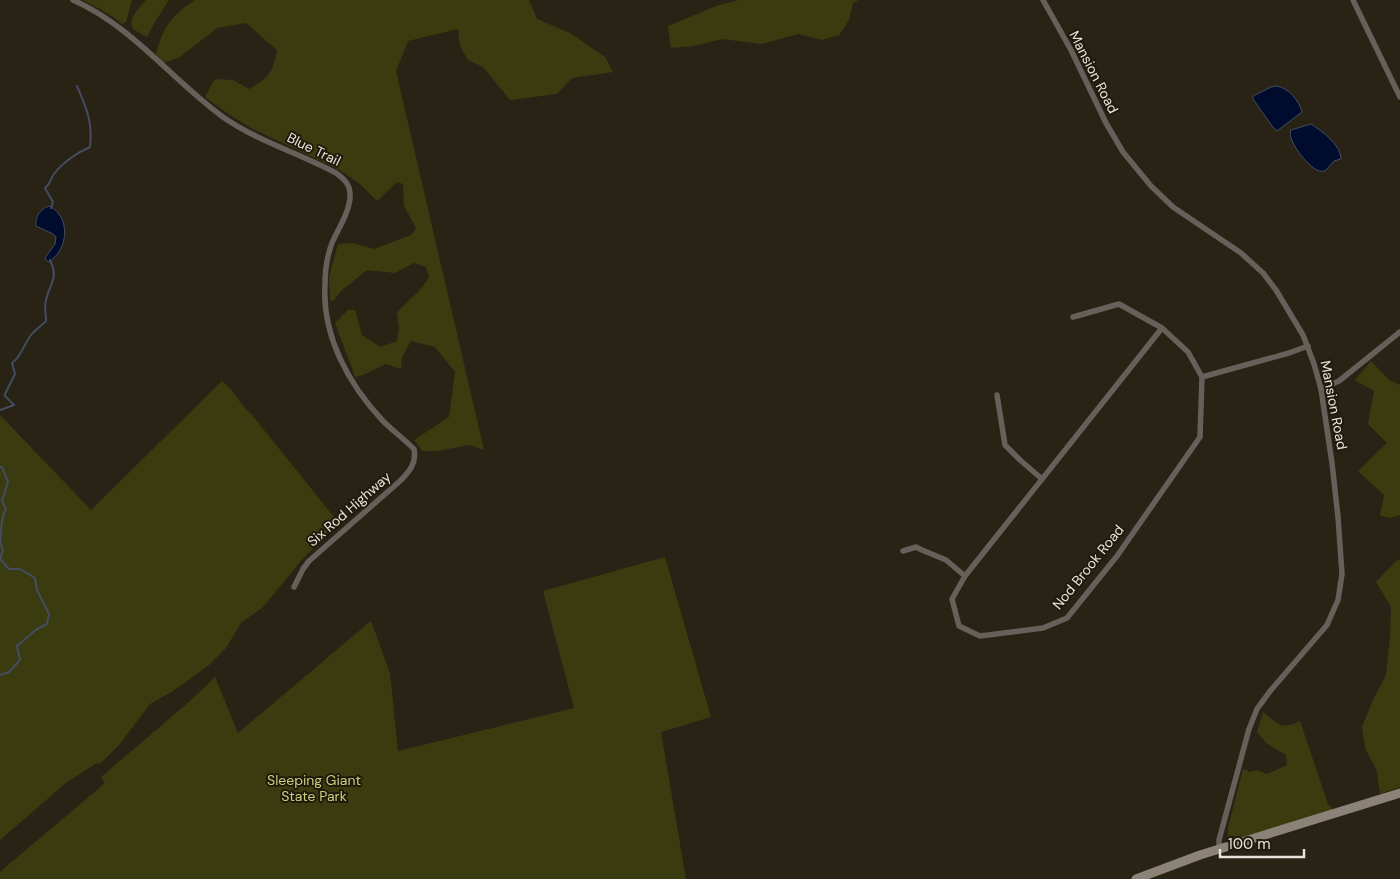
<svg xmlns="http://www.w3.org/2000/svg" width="1400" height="879" viewBox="0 0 1400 879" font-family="'DM Sans',sans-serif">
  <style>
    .green { fill: #3a3c10 }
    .water { fill: #000c2e; stroke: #454c62 }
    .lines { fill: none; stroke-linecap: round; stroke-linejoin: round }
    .stream { stroke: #454c62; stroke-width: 2 }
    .street { stroke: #66605a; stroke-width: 5.5 }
    .secondary { stroke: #8b8278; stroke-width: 9 }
    .labels { text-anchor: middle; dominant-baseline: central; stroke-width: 4; stroke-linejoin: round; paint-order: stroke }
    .street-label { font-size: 14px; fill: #e7e3da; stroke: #201a0c }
    .park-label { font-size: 14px; fill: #cace7b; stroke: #201a0c }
  </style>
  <rect width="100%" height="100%" fill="#292315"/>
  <g class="green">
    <path d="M83,0h49l-6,22 -4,2c-12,-11 -25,-16 -39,-24z"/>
    <path d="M146,0h23l-14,22 -8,15c-4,-3 -11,-5 -14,-9 -6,-9 7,-21 13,-28z"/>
    <path d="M195,0h334l8,19 33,14 35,24 8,15 -41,6 -15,16 -47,6 -27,-33 -15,-7 -8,-14 -2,-17 -50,12 -12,30 88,379 -14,-5 -33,6h-15l-8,-11 35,-23 6,-45 -20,-25 -24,-6 -9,16 -1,12 -15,-5 -23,11 -8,2c-6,-19 -14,-36 -20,-54l13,-13h7l7,25 18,12 17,-6 2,-13 -2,-16 24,-23 8,-12 -3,-10 -12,-4 -19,10 -28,-3 -26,21 -8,10 -3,-1 -1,-24 9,-32 14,-1 22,6 37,-14 5,-7 -12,-22 -1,-22 -6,-2 -20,19 -17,-17 -20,-14 -89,-42 -24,-15 -22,-16 10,-18 18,1 16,9c19,-10 25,-18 28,-39l-31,-27 -29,5 -37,29 -16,6 -8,-9c7,-27 16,-39 39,-54z"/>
    <polygon points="739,0 859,0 853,3 849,20 839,35 822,40 798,34 762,44 722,39 693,46 671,48 668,26 719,5"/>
    <polygon points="1371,361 1389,380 1400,385 1400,515 1391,518 1380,516 1384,495 1358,471 1387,443 1368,424 1374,391 1355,380"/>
    <path d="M222,381c12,9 18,24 30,34l86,107 -38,40 -37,45 -22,16 -15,25 -17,17 -36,26 -23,13 -31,41 -19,19 -3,-1 -30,19 -67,58v-425l91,95z"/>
    <polygon points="665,557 711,717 661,732 686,879 0,879 0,872 105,783 101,777 190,701 215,677 238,733 371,621 390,673 398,751 574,708 543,591"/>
    <polygon points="1400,559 1400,787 1380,794 1377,771 1365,748 1362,727 1373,700 1386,675 1390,638 1391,607 1376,582 1396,561"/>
    <path d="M1263,712c14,11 19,19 37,9l28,83 6,7 -103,31 -3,-4v-10l15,-59 7,3 6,-2 11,4 20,-9 -1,-10 -20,-12 -9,-11z"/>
  </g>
  <g class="water">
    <path d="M1277,86c11,2 22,14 25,26l-25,19 -5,-5 -19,-27v-3l18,-9z"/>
    <path d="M1311,124c12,8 29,20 30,35l-7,2 -9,10c-3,0 -5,1 -8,-1 -9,-4 -31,-30 -26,-40z"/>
    <path d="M49,206c22,10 20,45 -1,56l-3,-4 10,-14 1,-7 -3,-3 -17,-8c-1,-9 4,-17 13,-20z"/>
  </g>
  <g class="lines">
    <g class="stream">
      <path d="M51,208l2,-6 -8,-14c6,-4 5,-9 9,-14 8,-11 24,-22 36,-27 3,-26 -4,-39 -13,-61"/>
      <path d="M0,410l14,-5 -9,-9v-2l10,-20 -3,-11c9,-6 12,-19 19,-28 4,-5 11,-10 15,-14 0,-7 -2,-15 0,-21 4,-18 13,-21 4,-40"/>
      <path d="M0,467h2l6,15 -6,19 4,8c-6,10 -4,20 -6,33"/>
      <polyline points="0,543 3,550 0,559 9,569 20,569 35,578 37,590 49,614 47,624 37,629 17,646 20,660 9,672 0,675"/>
    </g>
    <g class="street">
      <path d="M73,0c59,26 99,80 150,117 34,24 76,36 113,56 7,5 14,11 14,21 1,16 -12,35 -18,49 -5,13 -7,28 -7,42 -3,51 24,100 58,136 10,10 21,18 31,28 3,14 -5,23 -14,32l-91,80 -6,8 -9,18"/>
      <polyline points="1043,0 1071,50 1106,123 1123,152 1151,186 1173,207 1241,253 1263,273 1276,290 1303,335 1314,364 1321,389 1332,463 1338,517 1342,574 1338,600 1327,625 1271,690 1257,709 1249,729 1219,840 1219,849"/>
      <polyline points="1353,0 1400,97"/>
      <polyline points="1073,317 1119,304 1162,328 1188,352 1202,377 1200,437 1117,556 1067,618 1043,628 980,636 959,626 952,599 965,576 1162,328"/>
      <polyline points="1202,377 1289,353 1308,346"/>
      <polyline points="1321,389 1339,381 1400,332"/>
      <polyline points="997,395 1005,445 1020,460 1042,479"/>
      <polyline points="903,551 916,547 922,550 946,560 965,576"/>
    </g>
    <polyline class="secondary" points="1136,879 1200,855 1400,793"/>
  </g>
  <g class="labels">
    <g class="street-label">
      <text transform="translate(1094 72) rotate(63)">Mansion Road</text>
      <text transform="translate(314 149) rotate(26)">Blue Trail</text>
      <text transform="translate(1334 405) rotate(79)">Mansion Road</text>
      <text transform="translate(349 509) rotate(-41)">Six Rod Highway</text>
      <text transform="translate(1088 567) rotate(-51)">Nod Brook Road</text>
    </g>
    <g class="park-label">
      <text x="314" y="780">Sleeping Giant<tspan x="314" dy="16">State Park</tspan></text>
    </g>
  </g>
  <path d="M1220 849v8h84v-8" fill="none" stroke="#e7e3da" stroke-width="2.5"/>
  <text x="1228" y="849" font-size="15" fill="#e7e3da" stroke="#201a0c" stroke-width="4" paint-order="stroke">100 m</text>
</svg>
